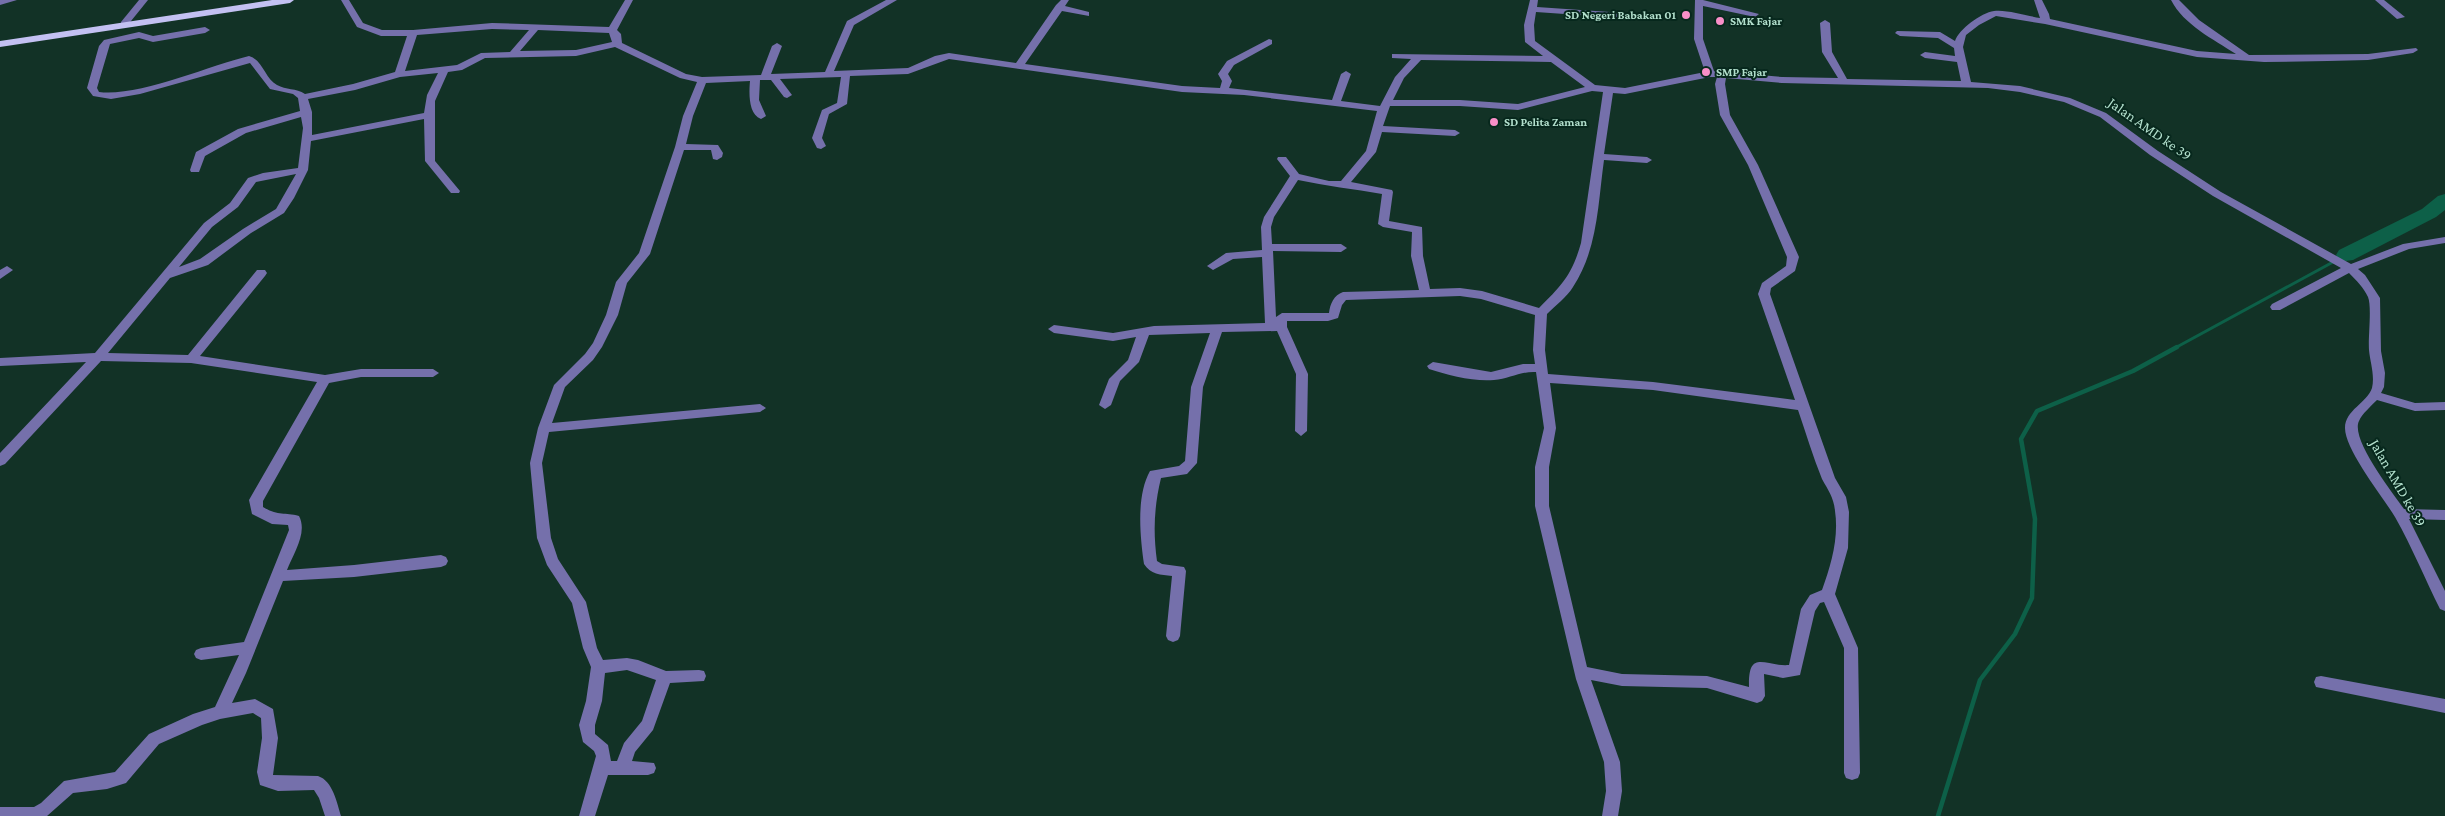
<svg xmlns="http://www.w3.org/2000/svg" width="2445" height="816" viewBox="0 0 2445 816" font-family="'Crimson Pro',serif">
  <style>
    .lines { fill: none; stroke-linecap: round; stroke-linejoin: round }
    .stream-far1 { stroke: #0d6048; stroke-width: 3 }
    .stream { stroke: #0d6048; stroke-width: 4.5 }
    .river { fill: #0d6048; fill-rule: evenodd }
    .minor { fill: #7570ab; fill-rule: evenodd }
    .major { fill: #c3c1f2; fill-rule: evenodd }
    .poi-dot { fill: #f98fc8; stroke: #07281d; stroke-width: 2 }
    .labels { text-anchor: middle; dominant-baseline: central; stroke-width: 4; stroke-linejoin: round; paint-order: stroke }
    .far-poi-label { font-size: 12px; font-weight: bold; fill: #b2dfcc; stroke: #07281d; text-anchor: start }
    .street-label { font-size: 15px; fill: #b2dfcc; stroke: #07281d }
  </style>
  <rect width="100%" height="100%" fill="#123226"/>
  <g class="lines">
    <polyline class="stream-far1" points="2175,348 2346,255"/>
    <polyline class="stream" points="1938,816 1980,680 2015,634 2032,598 2035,519 2021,439 2037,411 2133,371 2177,347"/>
    <polygon class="river" points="2445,194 2445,210 2436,217 2353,260 2346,261 2339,260 2336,255 2339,250 2422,209 2438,196"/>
    <g class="minor">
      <polygon points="0,0 17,0 0,5"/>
      <polygon points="139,0 148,0 127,26 121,26 121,22"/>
      <path d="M341,0h8l14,23 19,7h31l79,-7 117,4 16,-27h8l-16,30 4,4 1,9 64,31 16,3 59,-2 11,-29 5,-3 5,3 -11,28 54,-2 22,-51 39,-21h11l-43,25 -20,46 74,-3 27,-12 14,-3 67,10 40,-58 5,-5h8l-4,6 24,6v4l-27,-5 -37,53 157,22 38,2 2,-7 -4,-7 9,-13 42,-22 3,1v4l-38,21 -6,9 4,7 -3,7 103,12 9,-26 5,-3 5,3 -10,27 39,5 15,-29 16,-18 -19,-1v-4l151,2 -18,-14 -1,-17 6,-25h8l-1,7 102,7 2,2 -5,3 -100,-7 -2,13 1,16 60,44 30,3 80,-16 -11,-33 1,-39h8l56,14 -4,3 -52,-11v33l11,32 68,6 56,1 -16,-26 -2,-29 5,-3 5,3 2,29 15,27 114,2 -4,-19 -32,-4 -5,-3 5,-3 30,4 -1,-8 -16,-10 -38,-2 -5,-3 2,-2 43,1 15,9c4,-12 26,-28 39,-30 11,-2 34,5 46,7l-6,-18h8l7,14 1,5 147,32 39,3c-23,-15 -52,-29 -65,-54h8l20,20 50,35 119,-1 48,-6 2,2 -5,3 -45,7 -40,1 -64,1 -67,-5 -152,-33 -49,-8 -17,9 -13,10 -3,12 8,35 49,4 50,12 36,15 52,38 63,41 130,72 52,-20 42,-7v6l-36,6 -51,20 7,6 15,23 1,53 4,22 -1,14 -3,6 34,10 30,-1v8l-30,1 -38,-11c-6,6 -15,14 -18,21 -9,18 34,72 45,88l41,1v10l-36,-1 36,72v20l-5,-2c-15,-30 -28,-62 -45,-92 -12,-20 -50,-67 -50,-89 0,-18 22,-25 27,-40 3,-13 -2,-26 -3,-38 -1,-13 3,-43 -1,-53 -4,-9 -12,-17 -19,-24l-69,37h-8l-2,-3 2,-3 69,-36 -128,-72 -63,-41 -50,-38 -36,-15 -44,-10 -32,-4 -206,-5 -56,-5 -1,6 5,31 28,50 41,92 -4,14 -24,17 -1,6 65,184 11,19 3,15 -1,36 -13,46 23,54 2,125 -2,5 -6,2 -6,-2 -2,-5v-125l-20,-46 -4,1 -5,8 -15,64 -17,3 -19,-4 1,22 -3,5 -5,2 -50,-15 -85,-2 -31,-6 29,82 2,29 -4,25h-16l4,-25 -2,-29 -28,-83 -41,-173v-39l9,-39 -8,-56c-15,-1 -27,7 -42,8 -20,2 -46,-5 -65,-11l-2,-3 6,-4 58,10 32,-8h12l-2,-14 2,-35 -54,-16 -21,-3 -114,4 -4,5 -4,13 -10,3h-41v6l21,47 -1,57 -6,5 -6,-5 1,-57 -19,-43 -55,1 -19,55 -6,76 -10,11 -26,4c-7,29 -8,54 -4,83l5,3 22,3 2,4 -6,65 -2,4 -5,2 -5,-2 -2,-4 6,-60c-11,-1 -22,-2 -28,-12 -4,-28 -8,-68 6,-93l29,-5 6,-5 6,-74 19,-54 -61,2 -10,27 -19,19 -9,24 -6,4 -6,-4 10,-26 19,-19 8,-23 -23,4 -59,-8 -6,-4 6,-4 59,8 41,-7 111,-3 -3,-66 -29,2 -20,11 -6,-4 19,-13 36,-3 -1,-23 3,-10 26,-41 -13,-17 1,-2h8l13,17 30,7h12l25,-30 11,-40 -133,-16 -62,-3 -233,-33 -41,15 -58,2 -3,28 -18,10 -7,24 4,8 -5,3 -4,-1 -5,-10 10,-28 15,-7 4,-26 -61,2 12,16 -5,3 -3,-1 -13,-17h-11l-1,20 7,16 -5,3c-13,-5 -12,-27 -11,-38l-44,2 -13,33 -7,28 32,1 5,8 -1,4 -5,3 -4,-1 -2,-9h-27l-34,104 -23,29 -9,32 -16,32 -9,13 -28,27 -13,36 208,-19 6,4 -6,4 -211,20 -7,31 9,75 7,21 28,43 11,46 6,12 24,-2 11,2 28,11 33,-1 5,1 2,5 -2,5 -34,2 -17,47 -18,22 -3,9 22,2 2,5 -2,5 -6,2h-40l-13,41h-16l17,-60 -2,-5 -11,-9 -4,-17 7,-24 5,-34 -8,-19 -11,-45 -25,-38 -10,-27 -7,-75 8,-35 16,-43 31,-31 8,-11 13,-28 10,-33 23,-29 36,-106 8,-31 14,-34 -17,-4 -65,-31 -39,9 -91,2 -23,12 -14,2 -13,29v60l25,30 -1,2h-8l-26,-32 -1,-42 -113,22 -3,29 -14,28 -10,15 -33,20 -43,32 -38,13 -62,75 80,2 69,-85h8l2,3 -2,3 -65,80 125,19 36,-6h72l6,4 -6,4h-72l-32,6 -66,118v6c15,9 21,5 36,9 9,17 -6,38 -12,54l67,-5 87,-10 5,2 2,4 -2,4 -5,2 -87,10 -71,4 -37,92 -14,30 23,-4 18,10 5,29 -5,37 45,1c15,5 19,27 23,40h-16l-6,-18 -5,-8 -36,1 -18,-6 -3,-13 5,-34 -1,-20 -8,-5 -33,6 -18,6 -43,19 -33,39 -19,6 -34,4 -26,23h-47v-9h34l7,-4 23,-22 51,-9 34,-38 44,-20 22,-7 24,-52 -38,5 -5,-2 -2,-4 2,-4 5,-2 43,-6 45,-112 -1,-5 -16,-1 -20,-10 -3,-14 68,-118 -126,-19 -90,-2 -96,103 -5,2v-13l86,-91 -86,4v-8l95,-5 109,-130 26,-20 18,-25 15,-5 35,-5 5,-40 -2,-11 -55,16 -41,23 -6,16h-8l-1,-2 6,-18 42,-23 62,-18 -2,-13 -5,-4 -23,-5 -20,-26 -110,31 -29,5 -18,-3 -6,-8 12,-42 5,-6 35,-8 14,4 52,-9 5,3 -5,3 -52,9 -14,-4 -29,6 -13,44 2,4c39,5 109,-26 150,-36 14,4 16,23 28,29 9,5 19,3 28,9l48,-10 42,-12 12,-36h-26l-24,-9zM492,29l37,1 -19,22 -29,1 -24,12 -52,6 12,-36zM538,30l71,3 3,9 -36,8 -56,1zM1421,60l130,2 34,25 -67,17 -58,-4h-67l11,-22zM438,73l-11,22 -3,18 -112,22v-23l-4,-13 47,-9 45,-13zM1710,77h7l-2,7 5,31 28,50 39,92 -1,9 -24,17 -4,11 37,106 -142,-18 -105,-8 -3,-24 2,-36c8,-8 20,-17 26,-27 25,-38 25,-84 31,-127l43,3 5,-3 -5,-3 -43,-3 9,-61 12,1zM1592,91l11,1 -22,151c-9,32 -19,42 -42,65l-57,-17 -22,-3 -30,1 -7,-33 -1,-29 -33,-6 4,-29 -1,-2 -41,-8 25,-30 6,-20 73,4 5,-3 -5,-3 -72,-4 7,-20h70l58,4zM296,174l-20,35 -33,20 -43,30 -21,8 33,-40 26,-20 18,-25zM1298,180c28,6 56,9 84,14l-4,30 5,3 29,5 -1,24 8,34 -76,2c-9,3 -13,12 -14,21h-47l-6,4 -3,-66 68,1 6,-4 -6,-4h-69l-1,-17 3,-10zM1550,383l103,7 145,20c8,23 15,47 24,69 6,11 12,19 13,32 4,27 -4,54 -13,79l-12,5 -9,14 -12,56c-24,2 -41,-17 -40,22l-42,-11 -85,-2 -35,-7 -38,-161v-39l7,-39zM627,670l29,10 -14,41 -18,22 -7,18h-6l-3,-16 -13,-11v-9l7,-24 3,-28z"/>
      <polygon points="2375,0 2384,0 2405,17 2397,19"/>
      <polygon points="7,266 13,270 0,279 0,270"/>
      <polygon points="2321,676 2445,699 2445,713 2321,688 2316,687 2314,682 2316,677"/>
    </g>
    <polygon class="major" points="272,0 294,0 290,3 0,47 0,41"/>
  </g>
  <g class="poi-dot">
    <circle cx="1686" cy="15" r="5"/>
    <circle cx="1720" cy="21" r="5"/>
    <circle cx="1706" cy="72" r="5"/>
    <circle cx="1494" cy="122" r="5"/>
  </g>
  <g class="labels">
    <g class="far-poi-label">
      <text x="1676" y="15" text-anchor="end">SD Negeri Babakan 01</text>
      <text x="1730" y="21">SMK Fajar</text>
      <text x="1716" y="72">SMP Fajar</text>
      <text x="1504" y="122">SD Pelita Zaman</text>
    </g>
    <g class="street-label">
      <text transform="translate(2150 129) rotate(35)">Jalan AMD ke 39</text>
      <text transform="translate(2398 483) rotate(60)">Jalan AMD ke 39</text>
    </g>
  </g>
</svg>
